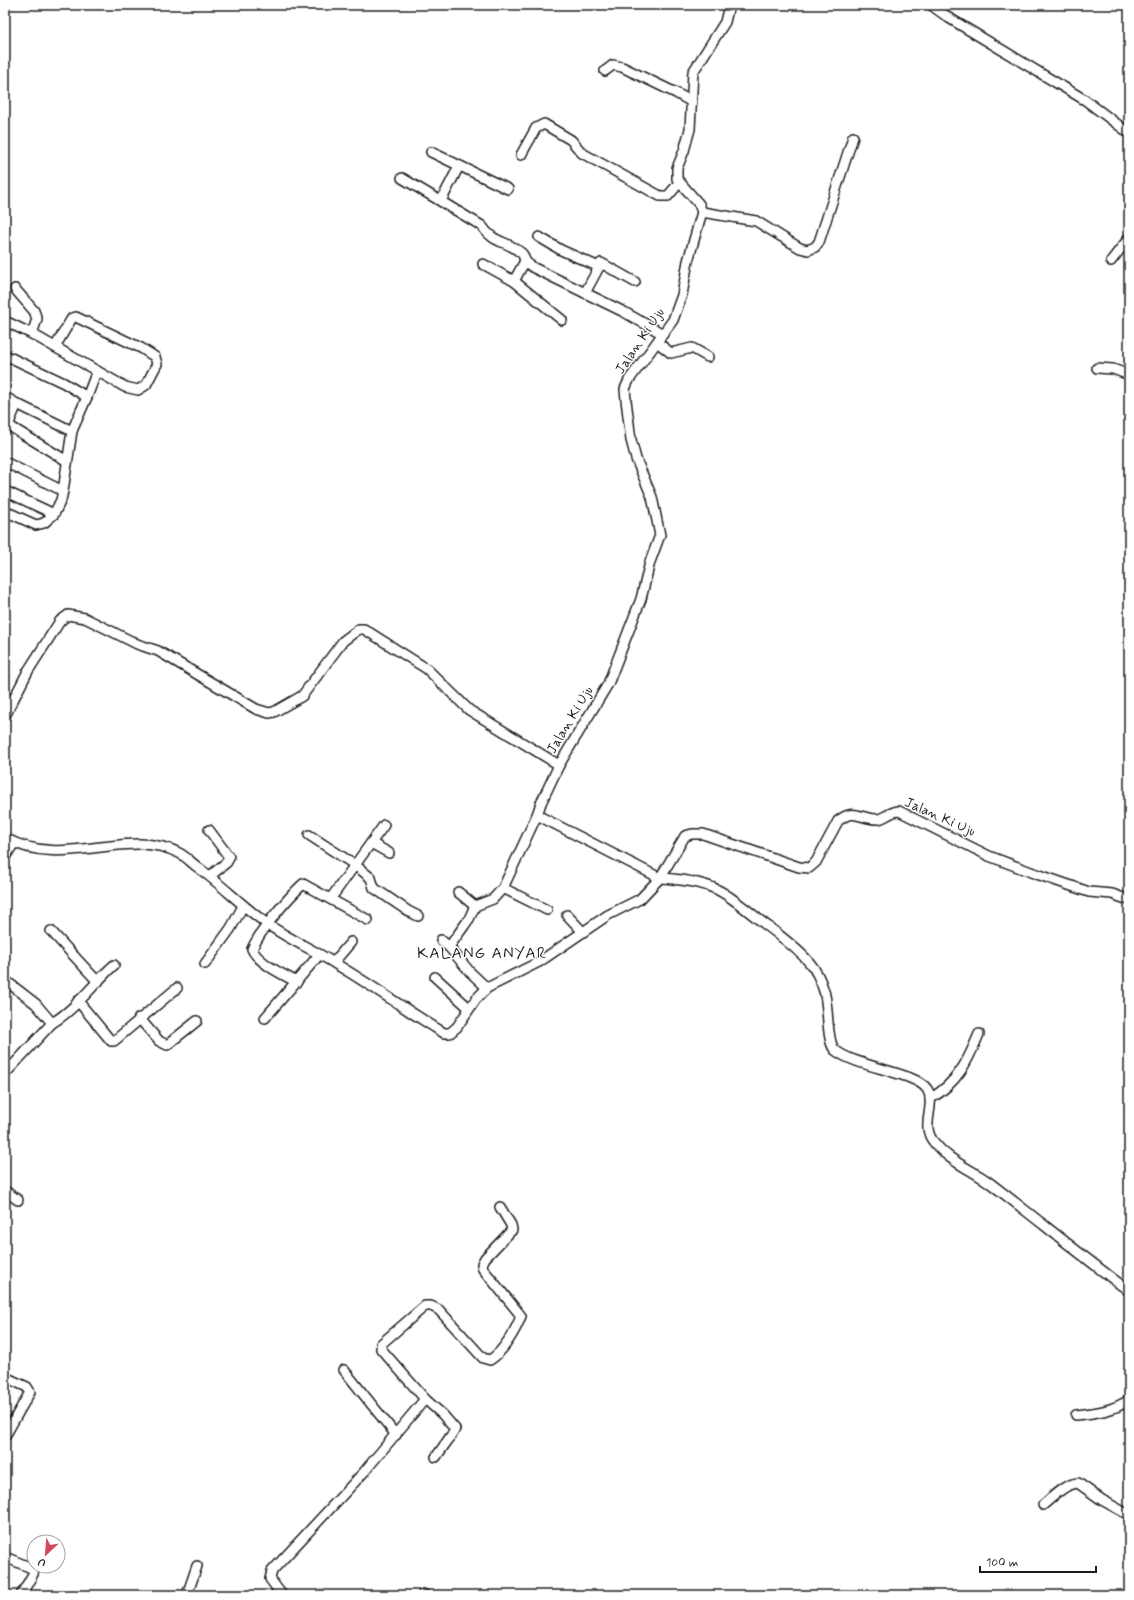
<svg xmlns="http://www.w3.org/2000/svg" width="1134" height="1600" viewBox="0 0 1134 1600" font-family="Mynerve,sans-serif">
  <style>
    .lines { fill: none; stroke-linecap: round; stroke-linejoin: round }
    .street-casing { stroke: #1c1c1c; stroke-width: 12 }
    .street { stroke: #fff; stroke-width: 9 }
    .labels { text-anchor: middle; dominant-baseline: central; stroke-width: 3; stroke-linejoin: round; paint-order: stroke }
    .street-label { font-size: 14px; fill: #1c1c1c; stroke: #fff }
    .quarter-label { font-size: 16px; letter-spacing: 1px; fill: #1c1c1c; stroke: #fff }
  </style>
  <rect width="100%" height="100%" fill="#fff"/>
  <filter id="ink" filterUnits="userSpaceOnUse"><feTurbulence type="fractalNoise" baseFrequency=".025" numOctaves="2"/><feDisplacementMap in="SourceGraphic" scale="8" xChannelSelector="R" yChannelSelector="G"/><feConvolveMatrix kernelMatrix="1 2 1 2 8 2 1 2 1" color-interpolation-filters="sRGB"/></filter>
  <g filter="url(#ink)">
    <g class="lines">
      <defs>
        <g id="street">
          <path d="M729,5l-4,17 -32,50 -3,57 -6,22 -7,17v11l22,25 3,8 -14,49 -6,34 -9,25 -44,60 -4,9 1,11 5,40 5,19 16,38 8,38 -10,27 -9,37 -33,85 -49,81 -18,38 -4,12 123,63 25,-42 7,-2h11l96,33 10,1 7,-6 22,-41c17,-14 23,-1 40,-2 7,-1 13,-8 21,-8l90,45 42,16 58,20 23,2 17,6"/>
          <polyline points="931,5 949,18 1085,100 1129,133"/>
          <polyline points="605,71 613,65 622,67 676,93 692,102"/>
          <polyline points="431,152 508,189"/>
          <polyline points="521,155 536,128 544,124 571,140 582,153 660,196 668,196 679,183"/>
          <path d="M402,178l80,48c12,18 24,14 38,26 4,2 3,4 5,8 1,3 6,6 9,8l90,44 39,22"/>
          <polyline points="441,201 459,166"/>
          <polyline points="702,212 756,221 800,248 808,250 815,247 819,242 853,137"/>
          <polyline points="539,237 561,250 599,267 585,293"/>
          <polyline points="1111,261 1129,238"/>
          <polyline points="483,264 514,281 525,261"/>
          <polyline points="599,267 601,263 635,282"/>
          <polyline points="514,281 562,320"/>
          <polyline points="15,289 34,311 37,319 32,334"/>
          <polyline points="5,321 32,334 97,371 87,397"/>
          <polyline points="657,342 671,353 692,348 708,357"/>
          <polyline points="55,347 72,318 76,317 141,348 155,357 157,364 146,385 138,390 125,387 97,371"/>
          <polyline points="5,355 64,383 87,397 72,431"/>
          <polyline points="1097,368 1113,369 1129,375"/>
          <polyline points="5,397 17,404"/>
          <polyline points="5,462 63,491 72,431 17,404 9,423 11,427 67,461"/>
          <polyline points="5,491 54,514 61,500 63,491"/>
          <polyline points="5,511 36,525 44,523 54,514"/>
          <polyline points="5,716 28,671 60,621 68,615 85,618 137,644 158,651 256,709 269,713 274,712 302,696 343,641 359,629 364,629 427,669 469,710 559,765"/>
          <polyline points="537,815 503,888 547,910"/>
          <polyline points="209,830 229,857 227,862 210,876"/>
          <polyline points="309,835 355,865 371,878 374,888 408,911 418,916"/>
          <path d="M5,838c58,33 123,-12 174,15 6,3 12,9 17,13 25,18 46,40 70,57 22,16 46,26 68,40 38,22 73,48 110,70h6l7,-6 19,-28 11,-11 52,-26 69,-47 32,-16 20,-21c18,1 38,3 56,11 15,7 28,19 41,29 18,14 37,27 52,44 7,8 12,19 15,29 5,14 2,51 11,59 20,17 80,22 92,39 10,15 -7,36 6,52 14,19 39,29 57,42 47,36 92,73 139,108"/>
          <polyline points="371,843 389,853"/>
          <polyline points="5,857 14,843"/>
          <polyline points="458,892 475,906 493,899 503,888"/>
          <polyline points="331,898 384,825"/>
          <polyline points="567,915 583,932"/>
          <polyline points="51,931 98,982"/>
          <polyline points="441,940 449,947 470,972 487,988"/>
          <polyline points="449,947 469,919 475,906"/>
          <polyline points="334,962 351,942"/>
          <polyline points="205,964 231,928 243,906"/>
          <polyline points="435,977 469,1008"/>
          <polyline points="5,980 36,1004 52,1023 5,1074"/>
          <path d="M297,982c-13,-7 -39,-19 -45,-33 9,-20 35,-50 51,-65l65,36"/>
          <polyline points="78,1001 111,1041 114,1041 177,988"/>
          <polyline points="139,1018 159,1041 167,1045 197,1021"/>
          <polyline points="265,1018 319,955"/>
          <path d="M52,1023c24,-14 41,-39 62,-58"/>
          <path d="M930,1099c28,-17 37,-36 49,-65"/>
          <polyline points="5,1191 18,1200"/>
          <polyline points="344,1370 396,1435"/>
          <polyline points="5,1377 27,1387 30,1392 5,1436"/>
          <polyline points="425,1399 443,1415 455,1429 453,1433 436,1457"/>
          <path d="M1076,1415c19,-2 37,-4 53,-15"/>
          <path d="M1043,1505c10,-8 21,-21 35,-22l24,17 27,15"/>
          <polyline points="5,1557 34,1569 33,1574 21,1595"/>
          <polyline points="423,1594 425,1595"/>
          <polyline points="187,1595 197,1566"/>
          <path d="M282,1595l-12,-16 2,-8 92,-99 61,-73 -44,-50v-5l44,-38h6l8,4 44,48 7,2c13,-8 26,-30 31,-44l-3,-4 -35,-43 -1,-5 3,-6 27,-28 -1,-5 -11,-18"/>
        </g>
      </defs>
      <use href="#street" class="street-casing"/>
      <use href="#street" class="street"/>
    </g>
  </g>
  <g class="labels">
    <g class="street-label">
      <text transform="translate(640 341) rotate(-56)">Jalan Ki Uju</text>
      <text transform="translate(570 720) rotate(-59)">Jalan Ki Uju</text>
      <text transform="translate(940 817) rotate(24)">Jalan Ki Uju</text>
    </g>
    <g class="quarter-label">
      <text x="482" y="953">KALANG ANYAR</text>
    </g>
  </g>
  <rect width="1134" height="1600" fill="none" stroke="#fff" stroke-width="20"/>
  <rect x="10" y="10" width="1114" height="1580" fill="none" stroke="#1c1c1c" stroke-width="1.5" filter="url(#ink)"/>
  <g transform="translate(46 1554) rotate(206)"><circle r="19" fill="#ffffff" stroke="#a4a4a4"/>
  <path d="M0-3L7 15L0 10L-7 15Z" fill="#d1495b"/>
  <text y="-6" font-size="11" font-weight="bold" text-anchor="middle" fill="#1c1c1c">U</text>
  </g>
  <path d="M980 1566v6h116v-6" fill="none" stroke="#1c1c1c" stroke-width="2"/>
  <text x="986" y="1566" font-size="12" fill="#1c1c1c" stroke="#ffffff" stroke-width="3" paint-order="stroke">100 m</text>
</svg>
